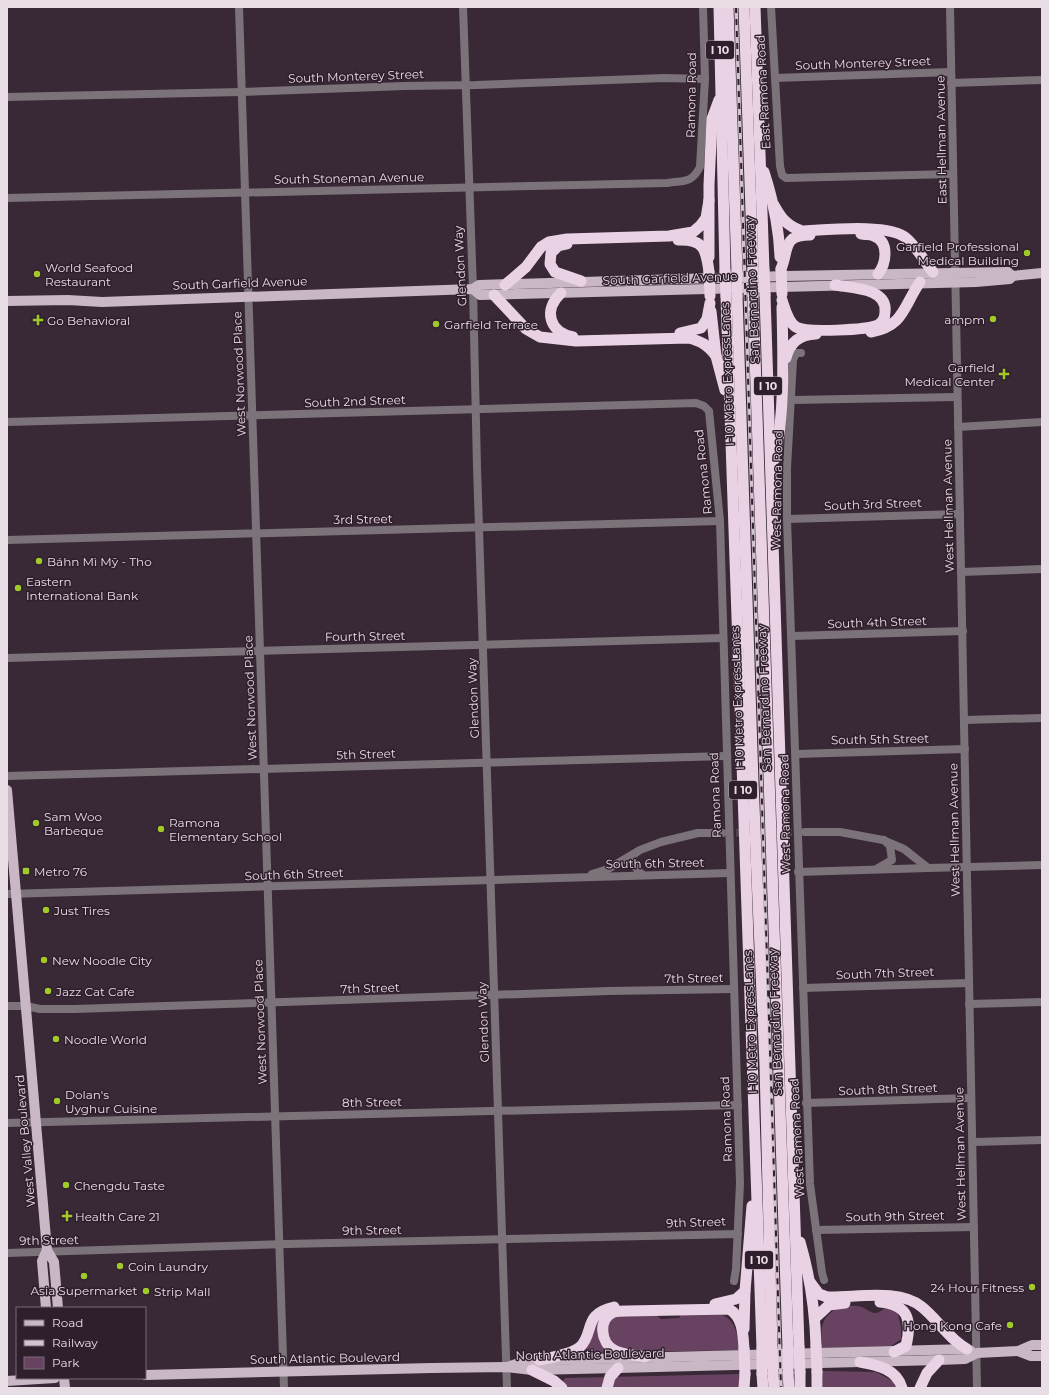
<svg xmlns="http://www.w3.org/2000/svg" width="1049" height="1395" viewBox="0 0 1049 1395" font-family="Montserrat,sans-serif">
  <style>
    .green { fill: #684361 }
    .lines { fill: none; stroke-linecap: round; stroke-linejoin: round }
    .minor-tunnel { stroke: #534350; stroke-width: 8; stroke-dasharray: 8 4; stroke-linecap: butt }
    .minor { stroke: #7c737a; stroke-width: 8 }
    .major { stroke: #cab7c6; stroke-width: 10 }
    .highway { stroke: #e9d2e4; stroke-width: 11 }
    .rail-casing { stroke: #d2c5cf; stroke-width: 3.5 }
    .rail { stroke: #2f1e2c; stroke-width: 2; stroke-dasharray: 6; stroke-linecap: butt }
    .highway-bridge { stroke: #e9d2e4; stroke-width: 11 }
    .poi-dot { fill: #a1c92a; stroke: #2f1e2c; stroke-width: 1.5 }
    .labels { text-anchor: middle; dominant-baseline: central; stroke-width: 3; stroke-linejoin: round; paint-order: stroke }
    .shield { fill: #2f1e2c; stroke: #b0a3ae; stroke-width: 1 }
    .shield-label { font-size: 11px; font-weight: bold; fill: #e8dce5 }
    .street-label { font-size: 12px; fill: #e8dce5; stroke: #2f1e2c }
    .poi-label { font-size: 12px; fill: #e8dce5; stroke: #2f1e2c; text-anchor: start }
  </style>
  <rect width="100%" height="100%" fill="#392836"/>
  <g class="green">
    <path d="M842,1306c5,0 15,-1 20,1 10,5 12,10 23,1l6,1 7,5 3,13v12l-10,7 -69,2c-2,-21 -1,-33 20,-42z"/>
    <path d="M683,1311c35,2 54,-3 56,39l-153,3 -1,-4 13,-30 7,-5 51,1 5,4 18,-1z"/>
    <polygon points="823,1371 876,1372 893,1381 896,1388 823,1388"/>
    <polygon points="740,1374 740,1388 566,1388 561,1383 565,1378"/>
  </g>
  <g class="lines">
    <polyline class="minor-tunnel" points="724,833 804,832"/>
    <g class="minor">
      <polyline points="239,7 284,1388"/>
      <polyline points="463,7 473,289 477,467 507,1388"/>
      <polyline points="771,7 780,166 782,175 786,178 953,174"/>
      <polyline points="950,7 977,1388"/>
      <polyline points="775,78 951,72"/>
      <polyline points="951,83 1042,80"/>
      <polyline points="7,97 241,92 405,86 476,85 664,78 705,79"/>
      <path d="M7,198l660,-15c17,-3 24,1 33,-16l5,-88 -2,-72"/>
      <polyline points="801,353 796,353 793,360 787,468 787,519 810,1184 822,1273 824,1280"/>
      <polyline points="791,400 957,397"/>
      <polyline points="7,422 696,403 704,406 709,411 720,521 740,1183 736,1269 734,1281"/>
      <polyline points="958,427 1042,422"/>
      <polyline points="787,519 960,514"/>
      <polyline points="7,540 720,521"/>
      <polyline points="961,572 1042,569"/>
      <polyline points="792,636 963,631"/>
      <polyline points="7,658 723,638"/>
      <polyline points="964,720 1042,718"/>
      <polyline points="796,754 965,749"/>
      <polyline points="7,776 726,756"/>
      <polyline points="805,832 840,832 883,840 904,849 928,868 1042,865"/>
      <path d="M637,852l-5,4c0,9 4,14 11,19"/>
      <polyline points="878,868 892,860 890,846 884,840"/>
      <polyline points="798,872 928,868"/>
      <polyline points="592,874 608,869 640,850 661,842 698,833 722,833"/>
      <polyline points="7,894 730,873"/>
      <polyline points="803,988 969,983"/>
      <polyline points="969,1004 1042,1002"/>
      <polyline points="7,1006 26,1006 40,1009 75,1009 609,991 734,989"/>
      <polyline points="806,1103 971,1098"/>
      <polyline points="7,1123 738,1105"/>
      <polyline points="973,1142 1042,1140"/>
      <polyline points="816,1230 974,1227"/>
      <polyline points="7,1253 287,1244 738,1234"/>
    </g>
    <g class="major">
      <polyline points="473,289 480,295 976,282 1010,279 1012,276"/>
      <polyline points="7,301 68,300 102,302 473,289 479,285 785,276 1008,272 1012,276 1042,273"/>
      <polyline points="7,790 47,1250 54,1262 58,1308"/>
      <polyline points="46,1308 42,1261 47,1250"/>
      <polyline points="1018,1351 1031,1356 1042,1356"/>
      <polyline points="510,1366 519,1363 552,1360 967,1349 971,1351"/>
      <polyline points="145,1375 432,1368 506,1367 532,1370 618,1368 939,1360 965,1359 977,1353 1018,1351 1032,1345 1042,1345"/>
      <polyline points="64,1378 65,1388"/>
      <polyline points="7,1381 55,1378"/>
    </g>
    <g class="highway">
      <polyline points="719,7 725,271"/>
      <polyline points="728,7 737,271"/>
      <polyline points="744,7 753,270"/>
      <polyline points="755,7 764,270"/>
      <path d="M764,172c9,28 15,56 16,85"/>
      <path d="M774,205c7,13 13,21 28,26 23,-1 88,-8 104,7 11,9 18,23 27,34"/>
      <path d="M861,234c4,1 9,0 13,2 16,6 12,28 4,38"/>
      <path d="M678,240c26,-1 28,9 31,32"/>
      <polyline points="567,244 558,246 551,253 550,264 555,272 581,281"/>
      <polyline points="709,257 709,185 712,119 719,100"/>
      <path d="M781,269c8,-19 1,-34 29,-34"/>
      <polyline points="505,285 526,267 541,247 549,242 567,239 669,236 693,232 700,226 706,218 709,200"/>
      <path d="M561,293c-18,17 -12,39 12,44"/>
      <path d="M494,295l32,34 14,8 36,4 112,-3c13,3 20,7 28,18"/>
      <polyline points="753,295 788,1348"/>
      <polyline points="765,295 799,1347"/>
      <polyline points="726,296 762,1348"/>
      <polyline points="737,296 753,782 765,1065 772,1348"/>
      <path d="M782,300c3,9 6,22 14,27 10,6 72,3 82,-2 5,-3 7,-8 7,-13 3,-24 -33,-24 -50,-27"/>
      <polyline points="711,311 716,356 725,390"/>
      <path d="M871,332c33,-6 32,-25 49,-50"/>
      <polyline points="680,333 701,328 707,319 710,303"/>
      <path d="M786,358c4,-16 13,-23 30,-24"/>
      <path d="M775,459c10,-49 8,-102 7,-152"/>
      <path d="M800,1242c10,34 15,69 16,104"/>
      <path d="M810,1282l9,12 8,3c28,1 72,-9 95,10 17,14 26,31 45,42"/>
      <path d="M880,1302c29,3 32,18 26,44l-12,6"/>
      <polyline points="715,1304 736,1299 745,1291"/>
      <polyline points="815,1318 829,1305 845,1303"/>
      <polyline points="744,1329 745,1291 752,1206"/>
      <path d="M645,1357c-10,-2 -22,-2 -31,-7 -13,-7 -17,-31 0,-38 4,-1 9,-1 13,-1l102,-2c14,8 14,25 15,40"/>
      <path d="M539,1360c10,-2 34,-6 41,-13 15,-14 2,-33 34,-40"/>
      <path d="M860,1362c17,3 37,7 42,26"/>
      <polyline points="532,1370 554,1381 562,1388"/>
      <polyline points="800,1372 800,1388"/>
      <polyline points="773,1373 774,1388"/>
      <polyline points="788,1373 789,1388"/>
      <polyline points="762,1374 763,1388"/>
      <polyline points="607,1388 610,1377 618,1368"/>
      <polyline points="744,1388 745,1374"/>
      <polyline points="817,1388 817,1372"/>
      <polyline points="920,1388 927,1373 939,1360"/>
    </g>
    <defs>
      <polyline id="rail" points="736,7 781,1388"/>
    </defs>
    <use href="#rail" class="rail-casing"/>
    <use href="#rail" class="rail"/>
    <g class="highway-bridge">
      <polyline points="781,269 782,294"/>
      <polyline points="753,270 753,295"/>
      <polyline points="764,270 765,295"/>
      <polyline points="725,271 726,296"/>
      <polyline points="737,271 737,296"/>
      <polyline points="709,272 710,296"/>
      <polyline points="816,1346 817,1372"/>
      <polyline points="799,1347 800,1372"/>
      <polyline points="762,1348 762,1374"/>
      <polyline points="772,1348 773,1373"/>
      <polyline points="788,1348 788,1373"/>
      <polyline points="744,1349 745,1374"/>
    </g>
  </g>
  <g class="poi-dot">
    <circle cx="1027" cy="253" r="4"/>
    <circle cx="37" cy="274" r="4"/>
    <circle cx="993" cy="319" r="4"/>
    <path d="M36 314h4v4h4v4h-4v4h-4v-4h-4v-4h4z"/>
    <circle cx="436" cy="324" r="4"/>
    <path d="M1002 368h4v4h4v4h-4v4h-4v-4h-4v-4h4z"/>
    <circle cx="39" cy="561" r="4"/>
    <circle cx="18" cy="588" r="4"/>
    <circle cx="36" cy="823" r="4"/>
    <circle cx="161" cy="829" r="4"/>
    <rect x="22" y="867" width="8" height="8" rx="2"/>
    <circle cx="46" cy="910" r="4"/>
    <circle cx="44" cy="960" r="4"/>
    <circle cx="48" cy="991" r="4"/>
    <circle cx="56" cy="1039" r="4"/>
    <circle cx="57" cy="1101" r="4"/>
    <circle cx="66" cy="1185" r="4"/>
    <path d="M65 1210h4v4h4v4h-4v4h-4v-4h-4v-4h4z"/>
    <circle cx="120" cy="1266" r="4"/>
    <circle cx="84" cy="1276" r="4"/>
    <circle cx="1032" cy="1287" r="4"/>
    <circle cx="146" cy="1291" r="4"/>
    <circle cx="1010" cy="1325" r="4"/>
  </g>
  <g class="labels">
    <g class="shield">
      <rect x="706" y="41" width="28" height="18" rx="3"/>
      <rect x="754" y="377" width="28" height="18" rx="3"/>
      <rect x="729" y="781" width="28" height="18" rx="3"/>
      <rect x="745" y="1251" width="28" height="18" rx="3"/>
    </g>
    <g class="shield-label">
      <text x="720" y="50">I 10</text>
      <text x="768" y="386">I 10</text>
      <text x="743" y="790">I 10</text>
      <text x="759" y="1260">I 10</text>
    </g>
    <g class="street-label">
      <text transform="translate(863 63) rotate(-2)">South Monterey Street</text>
      <text transform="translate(356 76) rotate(-2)">South Monterey Street</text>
      <text transform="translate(763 92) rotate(-93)">East Ramona Road</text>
      <text transform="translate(691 95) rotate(-89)">Ramona Road</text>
      <text transform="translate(941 140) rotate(-91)">East Hellman Avenue</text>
      <text transform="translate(349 178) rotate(-1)">South Stoneman Avenue</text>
      <text transform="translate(460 266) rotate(-93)">Glendon Way</text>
      <text transform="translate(670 278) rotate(-2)">South Garfield Avenue</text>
      <text transform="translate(240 283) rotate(-2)">South Garfield Avenue</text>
      <text transform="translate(752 290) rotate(-92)">San Bernardino Freeway</text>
      <text transform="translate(239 374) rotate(-92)">West Norwood Place</text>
      <text transform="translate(727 374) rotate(-92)">I-10 Metro ExpressLanes</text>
      <text transform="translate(355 401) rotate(-2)">South 2nd Street</text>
      <text transform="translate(703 472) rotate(-96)">Ramona Road</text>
      <text transform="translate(777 490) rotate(-89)">West Ramona Road</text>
      <text transform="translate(873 504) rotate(-2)">South 3rd Street</text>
      <text transform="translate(948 506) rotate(-91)">West Hellman Avenue</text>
      <text transform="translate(363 519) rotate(-1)">3rd Street</text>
      <text transform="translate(877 622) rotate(-2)">South 4th Street</text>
      <text transform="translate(365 636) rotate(-1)">Fourth Street</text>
      <text transform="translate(250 698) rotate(-92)">West Norwood Place</text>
      <text transform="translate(473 698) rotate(-92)">Glendon Way</text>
      <text transform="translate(737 698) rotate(-92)">I-10 Metro ExpressLanes</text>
      <text transform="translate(764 698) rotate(-92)">San Bernardino Freeway</text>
      <text transform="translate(880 739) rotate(-1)">South 5th Street</text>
      <text transform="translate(366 754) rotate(-2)">5th Street</text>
      <text transform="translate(715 795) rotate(-92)">Ramona Road</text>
      <text transform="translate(785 814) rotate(-91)">West Ramona Road</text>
      <text transform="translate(954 830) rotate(-91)">West Hellman Avenue</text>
      <text transform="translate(655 863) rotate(-1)">South 6th Street</text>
      <text transform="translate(294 874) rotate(-2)">South 6th Street</text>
      <text transform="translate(885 973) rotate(-2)">South 7th Street</text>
      <text transform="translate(694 978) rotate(-1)">7th Street</text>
      <text transform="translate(370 988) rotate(-2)">7th Street</text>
      <text transform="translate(260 1022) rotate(-92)">West Norwood Place</text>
      <text transform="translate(483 1022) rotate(-92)">Glendon Way</text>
      <text transform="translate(750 1022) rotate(-92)">I-10 Metro ExpressLanes</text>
      <text transform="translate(775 1022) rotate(-92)">San Bernardino Freeway</text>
      <text transform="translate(888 1089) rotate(-2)">South 8th Street</text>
      <text transform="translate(372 1102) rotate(-1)">8th Street</text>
      <text transform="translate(726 1119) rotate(-92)">Ramona Road</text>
      <text transform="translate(797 1138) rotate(-93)">West Ramona Road</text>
      <text transform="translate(25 1141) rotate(-95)">West Valley Boulevard</text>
      <text transform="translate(960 1154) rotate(-91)">West Hellman Avenue</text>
      <text transform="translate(895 1216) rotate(-1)">South 9th Street</text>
      <text transform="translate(696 1222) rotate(-2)">9th Street</text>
      <text transform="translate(372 1230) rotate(-1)">9th Street</text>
      <text transform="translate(49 1240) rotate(-1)">9th Street</text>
      <text transform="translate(590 1354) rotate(-1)">North Atlantic Boulevard</text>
      <text transform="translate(325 1358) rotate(-1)">South Atlantic Boulevard</text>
    </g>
    <g class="poi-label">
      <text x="1019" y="246" text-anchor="end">Garfield Professional<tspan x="1019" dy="14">Medical Building</tspan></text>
      <text x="45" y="267">World Seafood<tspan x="45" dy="14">Restaurant</tspan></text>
      <text x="985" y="319" text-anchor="end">ampm</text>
      <text x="47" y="320">Go Behavioral</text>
      <text x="444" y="324">Garfield Terrace</text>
      <text x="995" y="367" text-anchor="end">Garfield<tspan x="995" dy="14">Medical Center</tspan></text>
      <text x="47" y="561">Báhn Mì Mỹ - Tho</text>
      <text x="26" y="581">Eastern<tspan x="26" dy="14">International Bank</tspan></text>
      <text x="44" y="816">Sam Woo<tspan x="44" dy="14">Barbeque</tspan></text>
      <text x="169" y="822">Ramona<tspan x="169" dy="14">Elementary School</tspan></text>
      <text x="34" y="871">Metro 76</text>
      <text x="54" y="910">Just Tires</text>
      <text x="52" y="960">New Noodle City</text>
      <text x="56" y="991">Jazz Cat Cafe</text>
      <text x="64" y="1039">Noodle World</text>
      <text x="65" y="1094">Dolan's<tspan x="65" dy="14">Uyghur Cuisine</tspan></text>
      <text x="74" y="1185">Chengdu Taste</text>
      <text x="75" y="1216">Health Care 21</text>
      <text x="128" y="1266">Coin Laundry</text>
      <text x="1024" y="1287" text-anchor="end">24 Hour Fitness</text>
      <text x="84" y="1290" text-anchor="middle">Asia Supermarket</text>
      <text x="154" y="1291">Strip Mall</text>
      <text x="1002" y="1325" text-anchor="end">Hong Kong Cafe</text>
    </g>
  </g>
  <rect width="1049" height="1395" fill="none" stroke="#e8dce5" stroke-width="16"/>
  <rect x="16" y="1307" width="130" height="72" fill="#2f1e2c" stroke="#796a76"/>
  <rect x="24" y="1320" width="20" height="6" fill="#cab7c6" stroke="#796a76"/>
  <text x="52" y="1327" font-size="12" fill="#e8dce5">Road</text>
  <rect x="24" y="1340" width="20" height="6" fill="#d2c5cf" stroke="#796a76"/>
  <text x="52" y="1347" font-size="12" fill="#e8dce5">Railway</text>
  <rect x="24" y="1357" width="20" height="12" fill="#684361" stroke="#796a76"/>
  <text x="52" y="1367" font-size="12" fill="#e8dce5">Park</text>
</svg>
